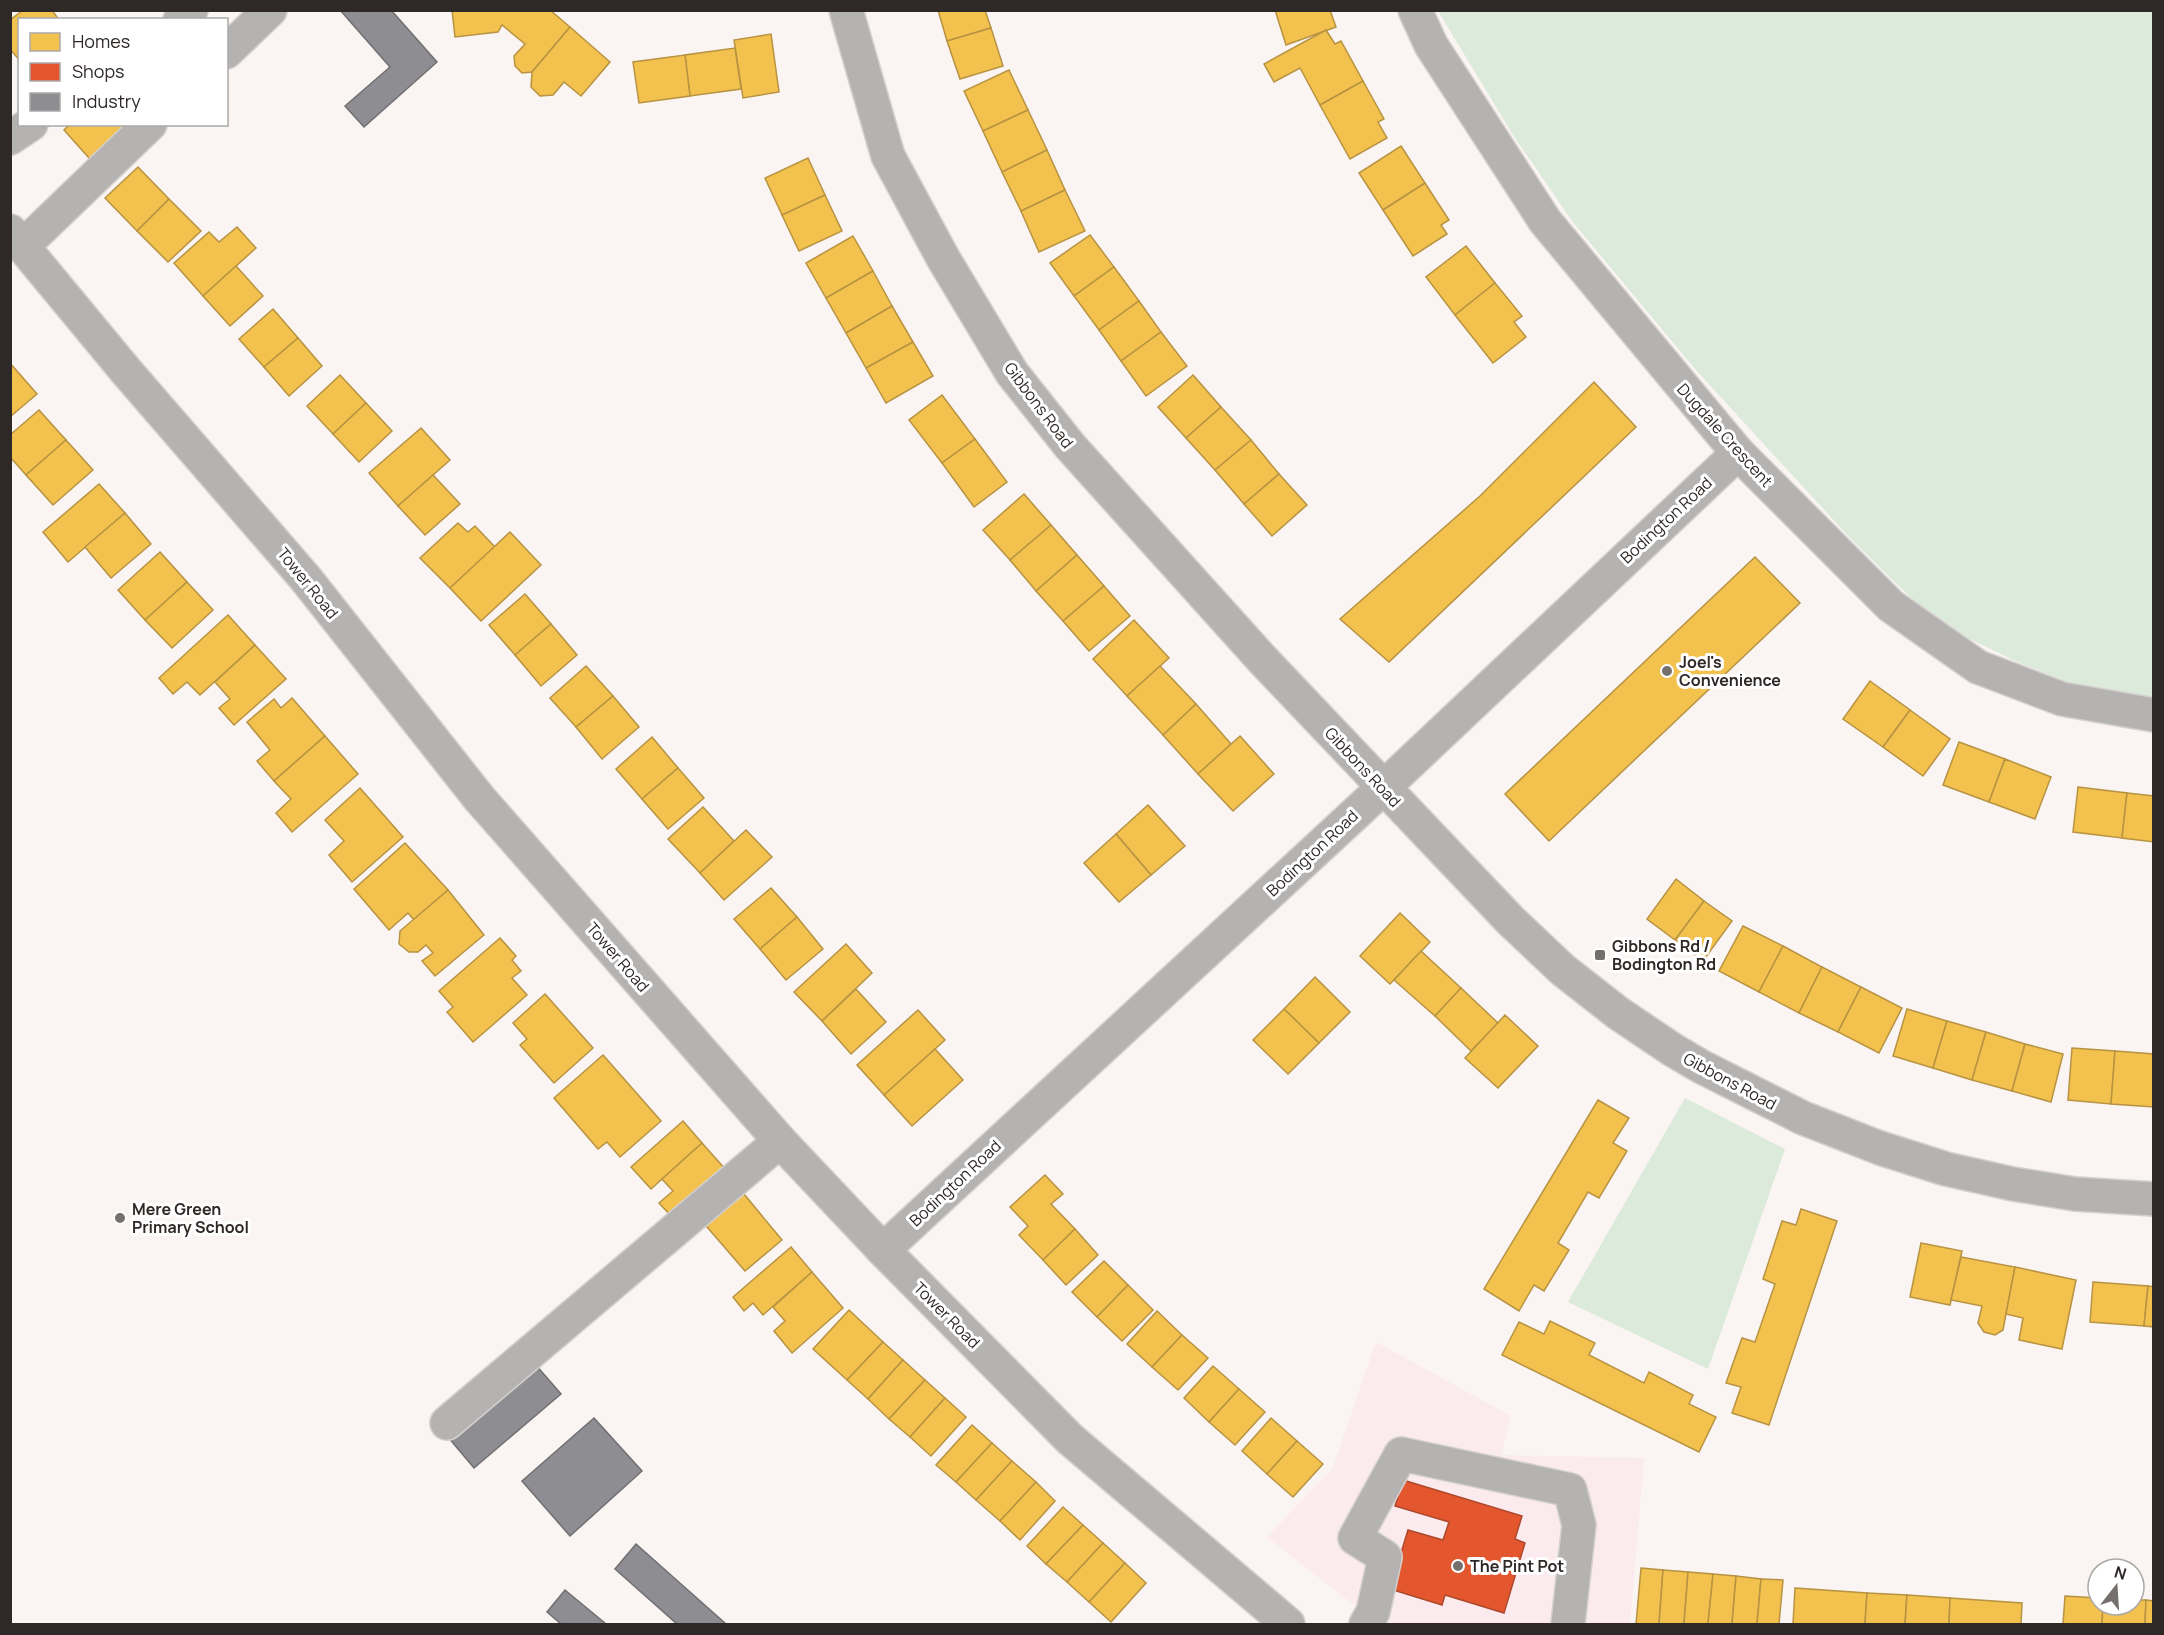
<svg xmlns="http://www.w3.org/2000/svg" width="2164" height="1635" viewBox="0 0 2164 1635" font-family="Manrope,sans-serif">
  <style>
    .commercial { fill: #fcebee }
    .green { fill: #dceadb }
    .homes { fill: #f2c14e; stroke: #b79342; stroke-width: 1.5 }
    .shops { fill: #e4572e; stroke: #ad492c; stroke-width: 1.5 }
    .industry { fill: #8d8d92; stroke: #706f72; stroke-width: 1.5 }
    .lines { fill: none; stroke-linecap: round; stroke-linejoin: round }
    .minor-casing { stroke: #d4d0ce; stroke-width: 36 }
    .minor { stroke: #b5b3b2; stroke-width: 33 }
    .poi-dot { fill: #756f6d; stroke: #fff; stroke-width: 2 }
    .labels { text-anchor: middle; dominant-baseline: central; stroke-width: 6; stroke-linejoin: round; paint-order: stroke }
    .street-label { font-size: 16px; fill: #2e2826; stroke: #fff }
    .poi-label { font-size: 16px; font-weight: bold; fill: #2e2826; stroke: #fff; text-anchor: start }
  </style>
  <rect width="100%" height="100%" fill="#faf4f2"/>
  <polygon class="commercial" points="1376,1342 1511,1416 1501,1455 1644,1458 1630,1624 1378,1624 1267,1537 1332,1469"/>
  <g class="green">
    <polygon points="1438,11 2153,11 2153,700 2082,688 2015,661 1966,637 1913,600 1851,539 1695,369 1572,221 1513,135"/>
    <polygon points="1685,1098 1785,1149 1708,1369 1568,1302"/>
  </g>
  <g class="homes">
    <polygon points="23,10 52,10 59,20 20,20 20,61 10,49 10,20"/>
    <polygon points="452,10 550,10 570,27 532,72 522,73 515,66 514,56 525,44 502,25 498,32 455,37"/>
    <polygon points="938,10 985,10 991,28 947,41"/>
    <polygon points="1275,10 1330,10 1336,27 1286,45"/>
    <polygon points="570,27 610,62 581,96 564,82 553,95 540,96 531,87 532,72"/>
    <polygon points="991,28 1003,66 960,79 947,41"/>
    <polygon points="1326,30 1335,44 1341,41 1363,81 1320,105 1300,68 1274,82 1264,64"/>
    <polygon points="771,34 779,92 743,98 734,40"/>
    <polygon points="735,48 741,89 690,96 685,55"/>
    <polygon points="685,55 690,96 639,103 633,62"/>
    <polygon points="1009,70 1028,110 983,131 964,91"/>
    <polygon points="1363,81 1384,119 1378,122 1387,138 1350,159 1320,105"/>
    <polygon points="1028,110 1047,150 1002,172 983,131"/>
    <polygon points="70,124 144,124 97,167 64,130"/>
    <polygon points="1401,146 1425,183 1383,210 1359,173"/>
    <polygon points="1047,150 1065,190 1021,211 1002,172"/>
    <polygon points="808,158 825,195 782,215 765,178"/>
    <polygon points="138,167 169,199 137,231 105,198"/>
    <polygon points="1425,183 1449,220 1441,225 1447,234 1413,256 1383,210"/>
    <polygon points="1065,190 1085,231 1039,252 1021,211"/>
    <polygon points="825,195 842,231 799,251 782,215"/>
    <polygon points="169,199 201,231 168,262 137,231"/>
    <polygon points="237,227 256,248 203,296 174,263 209,232 219,242"/>
    <polygon points="1090,235 1114,267 1074,296 1050,263"/>
    <polygon points="853,236 873,271 826,298 806,263"/>
    <polygon points="1466,246 1495,283 1455,315 1426,277"/>
    <polygon points="236,266 263,296 230,326 203,296"/>
    <polygon points="1114,267 1139,301 1099,330 1074,296"/>
    <polygon points="873,271 892,306 846,333 826,298"/>
    <polygon points="1495,283 1522,316 1514,322 1526,337 1493,363 1455,315"/>
    <polygon points="1139,301 1161,332 1121,361 1099,330"/>
    <polygon points="892,306 913,342 866,368 846,333"/>
    <polygon points="273,309 298,338 264,367 239,339"/>
    <polygon points="1161,332 1187,366 1146,396 1121,361"/>
    <polygon points="298,338 322,366 289,396 264,367"/>
    <polygon points="913,342 933,376 886,403 866,368"/>
    <polygon points="10,363 37,394 10,417"/>
    <polygon points="340,375 366,403 333,434 307,406"/>
    <polygon points="1193,375 1221,407 1186,438 1158,407"/>
    <polygon points="1594,382 1636,427 1389,662 1340,619 1480,496"/>
    <polygon points="942,395 975,439 942,463 909,420"/>
    <polygon points="366,403 392,431 359,462 333,434"/>
    <polygon points="1221,407 1251,440 1215,470 1186,438"/>
    <polygon points="39,410 66,440 26,475 10,457 10,435"/>
    <polygon points="421,428 450,460 398,506 369,473"/>
    <polygon points="975,439 1007,482 974,507 942,463"/>
    <polygon points="66,440 93,470 53,505 26,475"/>
    <polygon points="1251,440 1279,474 1244,504 1215,470"/>
    <polygon points="1279,474 1307,505 1272,536 1244,504"/>
    <polygon points="433,475 460,504 425,535 398,506"/>
    <polygon points="99,484 125,513 68,562 43,532"/>
    <polygon points="1024,494 1051,525 1010,560 983,530"/>
    <polygon points="125,513 151,544 111,578 85,547"/>
    <polygon points="458,523 468,532 475,526 495,547 450,588 420,558"/>
    <polygon points="1051,525 1077,555 1036,591 1010,560"/>
    <polygon points="510,532 541,565 481,621 450,588"/>
    <polygon points="160,552 187,582 145,620 118,590"/>
    <polygon points="1077,555 1104,586 1063,621 1036,591"/>
    <polygon points="1755,557 1800,603 1549,841 1505,794"/>
    <polygon points="187,582 213,610 172,648 145,620"/>
    <polygon points="1104,586 1130,616 1089,651 1063,621"/>
    <polygon points="525,594 551,624 515,655 489,625"/>
    <polygon points="228,615 255,645 200,695 187,682 173,694 159,678"/>
    <polygon points="1134,620 1169,658 1127,696 1093,659"/>
    <polygon points="551,624 577,655 541,686 515,655"/>
    <polygon points="255,645 286,679 234,725 219,708 230,699 215,682"/>
    <polygon points="586,666 613,696 576,727 550,698"/>
    <polygon points="1160,666 1196,704 1163,735 1127,696"/>
    <polygon points="1870,681 1910,710 1883,747 1843,719"/>
    <polygon points="613,696 639,727 602,759 576,727"/>
    <polygon points="292,698 325,736 274,781 257,761 270,750 247,722 274,699 281,708"/>
    <polygon points="1196,704 1231,744 1198,774 1163,735"/>
    <polygon points="1910,710 1950,739 1923,776 1883,747"/>
    <polygon points="325,736 358,774 292,832 276,813 291,799 274,781"/>
    <polygon points="1240,736 1274,774 1233,811 1198,774"/>
    <polygon points="652,737 678,768 642,799 616,769"/>
    <polygon points="1959,742 2005,759 1989,802 1943,785"/>
    <polygon points="2005,759 2051,777 2035,819 1989,802"/>
    <polygon points="678,768 704,798 668,829 642,799"/>
    <polygon points="2078,787 2127,793 2122,838 2073,832"/>
    <polygon points="360,788 403,837 352,882 329,855 344,841 325,820"/>
    <polygon points="2127,793 2154,796 2154,842 2122,838"/>
    <polygon points="1148,805 1185,846 1151,875 1116,834"/>
    <polygon points="703,807 734,841 700,873 668,839"/>
    <polygon points="746,830 772,857 724,900 700,873"/>
    <polygon points="1116,834 1151,875 1119,902 1084,863"/>
    <polygon points="405,843 448,890 414,920 408,913 389,930 354,889"/>
    <polygon points="1676,879 1704,901 1675,940 1647,919"/>
    <polygon points="771,888 797,917 760,949 734,919"/>
    <polygon points="448,890 484,935 435,976 422,961 433,953 426,945 418,952 409,952 399,944 400,931"/>
    <polygon points="1704,901 1732,921 1703,961 1675,940"/>
    <polygon points="1400,913 1430,942 1390,984 1360,956"/>
    <polygon points="797,917 823,949 786,980 760,949"/>
    <polygon points="1743,926 1783,946 1759,992 1719,971"/>
    <polygon points="500,938 516,956 512,960 521,971 512,978 527,995 473,1042 447,1012 453,1007 439,991"/>
    <polygon points="846,944 872,973 822,1021 794,992"/>
    <polygon points="1783,946 1822,967 1799,1013 1759,992"/>
    <polygon points="1421,951 1461,988 1435,1016 1394,980"/>
    <polygon points="1822,967 1861,987 1838,1032 1799,1013"/>
    <polygon points="1315,977 1350,1012 1319,1043 1284,1009"/>
    <polygon points="1861,987 1902,1008 1879,1053 1838,1032"/>
    <polygon points="1461,988 1498,1023 1471,1051 1435,1016"/>
    <polygon points="856,989 886,1022 851,1054 822,1021"/>
    <polygon points="545,994 593,1048 554,1083 520,1045 527,1039 513,1023"/>
    <polygon points="1284,1009 1319,1043 1288,1074 1253,1040"/>
    <polygon points="1907,1009 1947,1021 1933,1068 1893,1056"/>
    <polygon points="918,1010 945,1040 884,1095 857,1065"/>
    <polygon points="1505,1015 1538,1046 1498,1088 1465,1058"/>
    <polygon points="1947,1021 1986,1032 1972,1080 1933,1068"/>
    <polygon points="1986,1032 2025,1044 2012,1091 1972,1080"/>
    <polygon points="2025,1044 2063,1054 2051,1102 2012,1091"/>
    <polygon points="2072,1048 2115,1051 2111,1104 2068,1100"/>
    <polygon points="935,1049 963,1080 912,1126 884,1095"/>
    <polygon points="2115,1051 2154,1054 2154,1107 2111,1104"/>
    <polygon points="603,1055 661,1121 620,1157 607,1142 598,1149 554,1098"/>
    <polygon points="1598,1100 1629,1118 1613,1143 1627,1151 1599,1198 1588,1192 1558,1243 1569,1250 1544,1291 1534,1285 1519,1311 1484,1289"/>
    <polygon points="683,1121 702,1143 651,1189 631,1167"/>
    <polygon points="702,1143 726,1170 672,1217 659,1203 673,1191 662,1179"/>
    <polygon points="1045,1175 1063,1194 1051,1204 1075,1229 1043,1260 1019,1235 1028,1226 1010,1207"/>
    <polygon points="739,1188 782,1240 745,1271 701,1220"/>
    <polygon points="1801,1209 1837,1221 1769,1425 1732,1413 1741,1387 1726,1383 1742,1338 1755,1342 1775,1284 1763,1279 1782,1221 1796,1225"/>
    <polygon points="1075,1229 1098,1255 1066,1285 1043,1260"/>
    <polygon points="1921,1243 1962,1251 1950,1305 1910,1297"/>
    <polygon points="791,1247 812,1272 763,1315 753,1303 744,1311 733,1297"/>
    <polygon points="1961,1257 2015,1267 2003,1330 1995,1335 1984,1332 1978,1323 1982,1306 1951,1300"/>
    <polygon points="1104,1261 1128,1285 1097,1317 1072,1292"/>
    <polygon points="2015,1267 2076,1280 2062,1349 2019,1340 2023,1318 2006,1314"/>
    <polygon points="812,1272 843,1308 792,1353 774,1331 785,1321 773,1307"/>
    <polygon points="2093,1282 2148,1286 2144,1326 2090,1322"/>
    <polygon points="1128,1285 1153,1310 1122,1341 1097,1317"/>
    <polygon points="2148,1286 2154,1287 2154,1327 2144,1326"/>
    <polygon points="849,1310 883,1342 847,1380 813,1349"/>
    <polygon points="1157,1311 1182,1335 1152,1367 1127,1344"/>
    <polygon points="1550,1321 1595,1343 1589,1355 1644,1383 1649,1372 1693,1395 1689,1404 1716,1417 1699,1452 1502,1355 1519,1322 1544,1334"/>
    <polygon points="1182,1335 1208,1358 1178,1390 1152,1367"/>
    <polygon points="883,1342 903,1360 868,1399 847,1380"/>
    <polygon points="903,1360 925,1380 889,1419 868,1399"/>
    <polygon points="1213,1366 1239,1389 1209,1422 1184,1398"/>
    <polygon points="925,1380 945,1398 910,1437 889,1419"/>
    <polygon points="1239,1389 1265,1412 1235,1445 1209,1422"/>
    <polygon points="945,1398 966,1417 931,1456 910,1437"/>
    <polygon points="1271,1418 1297,1441 1267,1474 1242,1451"/>
    <polygon points="972,1425 992,1443 956,1482 936,1465"/>
    <polygon points="1297,1441 1323,1464 1293,1497 1267,1474"/>
    <polygon points="992,1443 1012,1461 976,1500 956,1482"/>
    <polygon points="1012,1461 1036,1482 1000,1521 976,1500"/>
    <polygon points="1036,1482 1055,1501 1020,1540 1000,1521"/>
    <polygon points="1063,1507 1083,1525 1046,1564 1027,1546"/>
    <polygon points="1083,1525 1103,1543 1067,1582 1046,1564"/>
    <polygon points="1103,1543 1125,1563 1089,1602 1067,1582"/>
    <polygon points="1125,1563 1146,1583 1111,1622 1089,1602"/>
    <polygon points="1641,1568 1663,1570 1659,1624 1636,1624"/>
    <polygon points="1663,1570 1688,1572 1684,1624 1659,1624"/>
    <polygon points="1688,1572 1713,1574 1708,1624 1684,1624"/>
    <polygon points="1713,1574 1736,1576 1732,1624 1708,1624"/>
    <polygon points="1736,1576 1761,1579 1757,1624 1732,1624"/>
    <polygon points="1761,1579 1783,1580 1779,1624 1757,1624"/>
    <polygon points="1795,1588 1867,1593 1865,1624 1793,1624"/>
    <polygon points="1867,1593 1907,1595 1905,1624 1865,1624"/>
    <polygon points="1907,1595 1950,1598 1949,1624 1905,1624"/>
    <polygon points="2065,1596 2098,1598 2098,1605 2103,1605 2102,1624 2063,1624"/>
    <polygon points="1950,1598 2022,1603 2021,1624 1949,1624"/>
    <polygon points="2134,1600 2146,1600 2145,1624 2102,1624 2103,1605 2134,1605"/>
    <polygon points="2146,1600 2154,1601 2154,1624 2145,1624"/>
  </g>
  <polygon class="shops" points="1403,1480 1522,1516 1515,1539 1525,1543 1504,1613 1445,1595 1442,1605 1390,1589 1408,1530 1443,1540 1449,1522 1395,1506"/>
  <g class="industry">
    <polygon points="340,10 391,10 437,62 364,127 345,106 390,67"/>
    <polygon points="535,1364 561,1394 474,1468 448,1437"/>
    <polygon points="594,1418 642,1471 570,1536 522,1481"/>
    <polygon points="636,1544 726,1624 677,1624 615,1569"/>
    <polygon points="565,1590 606,1624 561,1624 547,1612"/>
  </g>
  <g class="lines">
    <defs>
      <g id="minor">
        <polyline points="846,10 888,156 943,258 1012,373 1070,446 1261,658 1511,921 1563,970 1618,1013 1673,1050 1702,1067 1803,1118 1880,1148 1946,1169 2013,1184 2075,1194 2154,1199"/>
        <polyline points="1415,10 1431,45 1545,221 1738,453 1891,606 1978,667 2062,699 2154,715"/>
        <polyline points="180,20 191,10"/>
        <polyline points="226,52 270,10"/>
        <polyline points="10,138 31,124"/>
        <polyline points="10,231 126,371 306,579 479,798 780,1141 883,1250 1070,1439 1288,1624"/>
        <polyline points="23,246 150,124"/>
        <polyline points="883,1250 1383,788 1738,453"/>
        <polyline points="447,1423 780,1141"/>
        <polyline points="1366,1624 1373,1612 1385,1557 1355,1538 1401,1454 1570,1490 1579,1525 1568,1624"/>
      </g>
    </defs>
    <use href="#minor" class="minor-casing"/>
    <use href="#minor" class="minor"/>
  </g>
  <g class="poi-dot">
    <circle cx="1667" cy="671" r="6"/>
    <rect x="1594" y="949" width="12" height="12" rx="3"/>
    <circle cx="120" cy="1218" r="6"/>
    <circle cx="1458" cy="1566" r="6"/>
  </g>
  <g class="labels">
    <g class="street-label">
      <text transform="translate(1039 405) rotate(53)">Gibbons Road</text>
      <text transform="translate(1725 435) rotate(48)">Dugdale Crescent</text>
      <text transform="translate(1666 520) rotate(-43)">Bodington Road</text>
      <text transform="translate(308 583) rotate(51)">Tower Road</text>
      <text transform="translate(1363 767) rotate(47)">Gibbons Road</text>
      <text transform="translate(1312 853) rotate(-43)">Bodington Road</text>
      <text transform="translate(618 957) rotate(49)">Tower Road</text>
      <text transform="translate(1730 1081) rotate(28)">Gibbons Road</text>
      <text transform="translate(955 1183) rotate(-43)">Bodington Road</text>
      <text transform="translate(947 1315) rotate(45)">Tower Road</text>
    </g>
    <g class="poi-label">
      <text x="1679" y="662">Joel's<tspan x="1679" dy="18">Convenience</tspan></text>
      <text x="1612" y="946">Gibbons Rd /<tspan x="1612" dy="18">Bodington Rd</tspan></text>
      <text x="132" y="1209">Mere Green<tspan x="132" dy="18">Primary School</tspan></text>
      <text x="1470" y="1566">The Pint Pot</text>
    </g>
  </g>
  <rect width="2164" height="1635" fill="none" stroke="#2e2826" stroke-width="24"/>
  <rect x="18" y="18" width="210" height="108" fill="#ffffff" stroke="#aba9a8" stroke-width="1.5"/>
  <rect x="30" y="33" width="30" height="18" fill="#f2c14e" stroke="#aba9a8" stroke-width="1.5"/>
  <text x="72" y="48" font-size="18" fill="#2e2826">Homes</text>
  <rect x="30" y="63" width="30" height="18" fill="#e4572e" stroke="#aba9a8" stroke-width="1.5"/>
  <text x="72" y="78" font-size="18" fill="#2e2826">Shops</text>
  <rect x="30" y="93" width="30" height="18" fill="#8d8d92" stroke="#aba9a8" stroke-width="1.5"/>
  <text x="72" y="108" font-size="18" fill="#2e2826">Industry</text>
  <g transform="translate(2116 1587) rotate(17)"><circle r="28" fill="#ffffff" stroke="#aba9a8" stroke-width="1.5"/>
  <path d="M0-4.5L10 22L0 15L-10 22Z" fill="#756f6d"/>
  <text y="-9" font-size="16" font-weight="bold" text-anchor="middle" fill="#2e2826">N</text>
  </g>
</svg>
